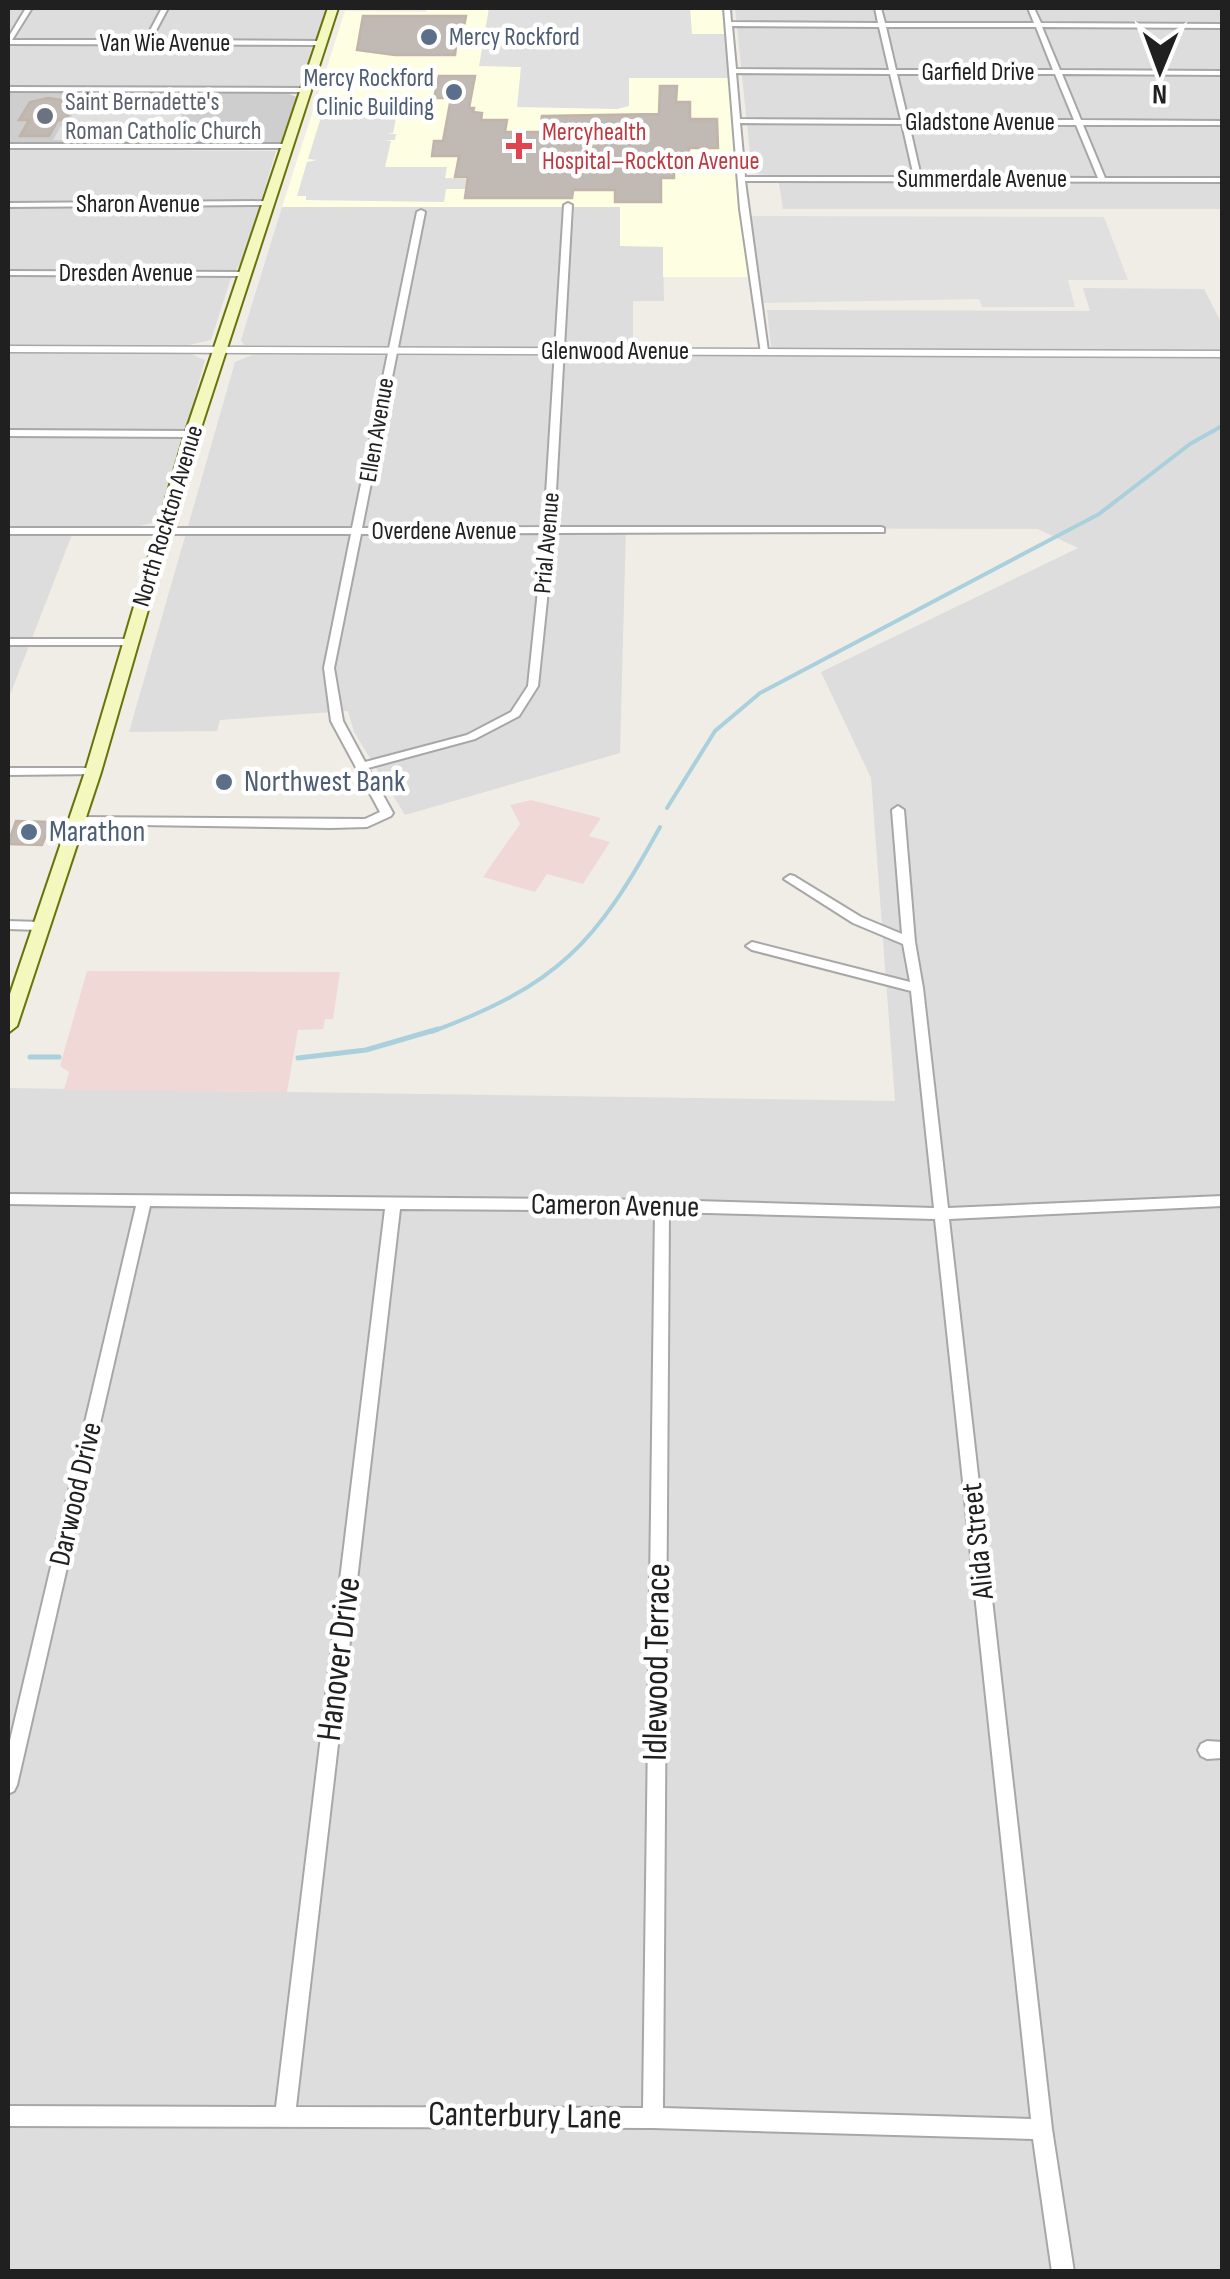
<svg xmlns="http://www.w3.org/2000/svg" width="1230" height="2279" viewBox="0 0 1230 2279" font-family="'Sofia Sans Condensed',sans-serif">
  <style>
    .residential { fill: #dedddd }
    .commercial { fill: #f0d8d7 }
    .education { fill: #fefee2 }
    .religious { fill: #cecece }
    .parking { fill: #e0e0e0 }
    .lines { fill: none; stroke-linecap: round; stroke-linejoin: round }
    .stream-far1 { stroke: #a9d0dc; stroke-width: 4 }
    .stream { stroke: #a9d0dc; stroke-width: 5 }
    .building { fill: #c1b9b3; stroke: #c1b4aa; stroke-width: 2.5 }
    .minor-casing { stroke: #a7a7a7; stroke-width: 4 }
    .tertiary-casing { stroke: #a7a7a7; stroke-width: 3 }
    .secondary-casing { stroke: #68740a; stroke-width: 4 }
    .minor { fill: #fff; fill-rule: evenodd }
    .tertiary { fill: #fff; fill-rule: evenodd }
    .secondary { fill: #f4f7be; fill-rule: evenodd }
    .service-dot { fill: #5c6f8a; stroke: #fff; stroke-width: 4 }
    .worship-dot { fill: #6b7280; stroke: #fff; stroke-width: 4 }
    .health-dot { fill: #e0444e; stroke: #fff; stroke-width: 4 }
    .labels { text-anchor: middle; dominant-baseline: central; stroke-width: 9; stroke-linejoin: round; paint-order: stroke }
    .far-service-label { font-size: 25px; fill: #4e5e75; stroke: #fff; text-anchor: start }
    .far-street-label { font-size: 25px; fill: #202020; stroke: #fff }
    .far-worship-label { font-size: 25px; fill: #5b616d; stroke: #fff; text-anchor: start }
    .far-health-label { font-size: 25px; fill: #be3a42; stroke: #fff; text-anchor: start }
    .service-label { font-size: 30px; fill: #4e5e75; stroke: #fff; text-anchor: start }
    .street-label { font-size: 30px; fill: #202020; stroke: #fff }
    .near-street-label { font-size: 35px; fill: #202020; stroke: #fff }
  </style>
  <rect width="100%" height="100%" fill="#f0ede7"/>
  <g class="residential">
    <polygon points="8,8 328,8 315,41 217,42 215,45 312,47 301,85 296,88 8,88"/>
    <polygon points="735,8 1222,8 1222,209 783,209 778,177 752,173"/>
    <polygon points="8,149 276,151 245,254 230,281 211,340 185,346 8,346"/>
    <polygon points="282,207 621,207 663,247 664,301 633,301 633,348 244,345 241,340"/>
    <polygon points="1083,288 1204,289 1222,324 1222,2271 8,2272 8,1088 895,1101 871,778 821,672 1078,548 1038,529 626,528 620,753 405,815 354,732 348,711 220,720 217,731 129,732 235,362 252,355 772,356 767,310 1090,311"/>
    <polygon points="8,353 191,354 205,360 160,521 136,527 75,527 8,700"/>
  </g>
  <g class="commercial">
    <polygon points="531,800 601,818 589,836 610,842 583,884 547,874 535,892 483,877 520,824 510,805"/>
    <polygon points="87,971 340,972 333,1019 325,1019 323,1029 298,1030 287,1092 64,1090 69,1072 60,1066"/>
  </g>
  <polygon class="education" points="427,8 724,8 748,277 663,277 663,247 620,246 620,207 282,207 345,11 426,12"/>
  <polygon class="religious" points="8,92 286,93 297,97 281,142 273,145 8,144"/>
  <g class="parking">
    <polygon points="489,8 690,8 692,34 731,34 734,78 629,78 629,106 617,109 517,107 521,67 479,66"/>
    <polygon points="80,95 140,95 134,110 179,107 178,111 184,111 178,125 170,125 163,141 120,141 120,137 117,141 53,140 64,121 70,120"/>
    <polygon points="336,111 397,113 393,133 387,134 396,134 395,140 384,140 391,141 385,167 447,167 445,178 471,179 479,189 446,189 444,202 306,200 306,196 297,196 307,162 317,160 308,159 322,114"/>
    <polygon points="745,216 1104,217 1128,280 1068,280 1075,307 982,307 979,299 758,303"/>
  </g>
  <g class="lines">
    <g class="stream-far1">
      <polyline points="667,808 715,731 760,693 1099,514 1190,444 1222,426"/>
      <path d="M431,1032c127,-47 165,-88 229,-205"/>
    </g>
    <g class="stream">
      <polyline points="30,1057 59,1057"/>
      <polyline points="298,1058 366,1050 438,1029"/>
    </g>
  </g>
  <g class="building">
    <polygon points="363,16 466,16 460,47 456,46 455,55 395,55 357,50"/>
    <polygon points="439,76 475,76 469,108 474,108 473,112 482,113 481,120 507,120 505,132 540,132 542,116 659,114 660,86 677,86 676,102 690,102 690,119 717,119 718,148 689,148 689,156 674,156 674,178 661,178 661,202 615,202 615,190 573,190 572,198 465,198 468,177 455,177 459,156 432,156 434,141 443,141 451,98 434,98"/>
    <polygon points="48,98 75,102 66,120 58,120 49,136 20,136 29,120 19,120 30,102"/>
    <polygon points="16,821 51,822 42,845 8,844"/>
  </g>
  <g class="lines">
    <defs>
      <g id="minor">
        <polygon points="26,8 32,8 12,40 145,40 162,8 168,8 151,40 322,41 325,43 322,45 8,44 8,38"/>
        <path d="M724,8h6l1,14 147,1 -3,-15h6l4,15h149l-6,-15h6l7,15 181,1v4l-180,-1 18,43 162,1v4l-160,-1 19,46 141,1v4h-139l22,53h117v4l-477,-1 23,170 -7,2 -21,-144zM732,26l147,1 10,43 -153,-1zM886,27h150l17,43h-157zM736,73l154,1 11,46 -161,-1zM897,74h158l19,46h-166zM740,123l162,1 12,53h-169zM909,124l167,1 22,53 -177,-1z"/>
        <polygon points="8,87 307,88 310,90 307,92 8,91"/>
        <polygon points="8,144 289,144 293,146 289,148 8,148"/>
        <polygon points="272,201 272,205 269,205 8,207 8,203"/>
        <path d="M568,203l4,2 -18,322h327l3,1v4l-330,1 -16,153 -19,30 -44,23 -107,29 25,45 -2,3 -24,11 -36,1 -259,-4 -2,-3 6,-4 289,2 15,-7 -49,-91 -7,-53 27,-134h-343v-6h344l65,-316 4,-2 4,2 -63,316 182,-1 20,-322zM544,533l-16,153 -17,26 -44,23 -102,27 -22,-41 -9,-53 27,-134z"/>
        <polygon points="8,271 245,272 249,274 245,276 8,275"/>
        <polygon points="8,430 192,431 197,434 192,437 8,436"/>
        <polygon points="8,639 130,639 135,642 130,645 8,645"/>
        <polygon points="93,768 99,772 97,774 8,775 8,768"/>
        <path d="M898,806l6,4 11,132 8,46 25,220 274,-12v10l-273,13 103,910 22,143h-22l-19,-133 -380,-11 -645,-2v-20l268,1 109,-898 -235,-3 -133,579 -3,6 -6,3v-45l128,-543 -128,-2v-10l654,6 272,8 -23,-217 -159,-41 -6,-4 6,-4 158,40 -7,-38 -50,-21 -69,-44 6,-4 4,1 67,41 41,17 -10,-124zM400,1209l255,2 -12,897 -347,-1zM669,1212l266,7 96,900 -368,-11z"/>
        <polygon points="8,921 40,922 46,926 40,930 8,929"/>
        <polygon points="1207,1741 1222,1742 1222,1758 1207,1759 1201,1756 1198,1750 1201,1744"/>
      </g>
      <polygon id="tertiary" points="8,346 1222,351 1222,357 8,352"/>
      <polygon id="secondary" points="328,8 338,8 199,434 101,772 17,1026 8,1033 8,1000 85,772 185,434"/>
    </defs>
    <use href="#minor" class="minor-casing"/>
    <use href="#tertiary" class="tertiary-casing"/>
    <use href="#secondary" class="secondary-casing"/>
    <use href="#minor" class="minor"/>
    <use href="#tertiary" class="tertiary"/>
    <use href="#secondary" class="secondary"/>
  </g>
  <g class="service-dot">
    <circle cx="429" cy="37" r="10"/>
    <circle cx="454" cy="92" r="10"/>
    <circle cx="224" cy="782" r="10"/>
    <circle cx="29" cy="832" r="10"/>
  </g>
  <circle class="worship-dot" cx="45" cy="116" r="10"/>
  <path class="health-dot" d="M514 131h10v10h10v10h-10v10h-10v-10h-10v-10h10z"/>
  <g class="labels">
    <g class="far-service-label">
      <text x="449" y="37">Mercy Rockford</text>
      <text x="434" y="78" text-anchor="end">Mercy Rockford<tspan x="434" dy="29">Clinic Building</tspan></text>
    </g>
    <g class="far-street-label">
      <text x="165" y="43">Van Wie Avenue</text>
      <text x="978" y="72">Garfield Drive</text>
      <text x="980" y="122">Gladstone Avenue</text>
      <text x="982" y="179">Summerdale Avenue</text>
      <text x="138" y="204">Sharon Avenue</text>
      <text x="126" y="273">Dresden Avenue</text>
      <text x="615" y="351">Glenwood Avenue</text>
      <text transform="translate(377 430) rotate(-80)">Ellen Avenue</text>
      <text transform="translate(168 516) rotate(-73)">North Rockton Avenue</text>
      <text x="444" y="531">Overdene Avenue</text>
      <text transform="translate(547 543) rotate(-85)">Prial Avenue</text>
    </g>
    <g class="far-worship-label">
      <text x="65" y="102">Saint Bernadette's<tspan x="65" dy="29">Roman Catholic Church</tspan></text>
    </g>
    <g class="far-health-label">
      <text x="542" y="132">Mercyhealth<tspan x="542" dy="29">Hospital–Rockton Avenue</tspan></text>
    </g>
    <g class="service-label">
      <text x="244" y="782">Northwest Bank</text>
      <text x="49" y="832">Marathon</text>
    </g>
    <g class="street-label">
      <text transform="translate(615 1206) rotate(1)">Cameron Avenue</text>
      <text transform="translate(76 1494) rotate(-77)">Darwood Drive</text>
      <text transform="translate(978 1541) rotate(-96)">Alida Street</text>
    </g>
    <g class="near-street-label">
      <text transform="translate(339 1659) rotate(-83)">Hanover Drive</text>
      <text transform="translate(657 1662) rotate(-89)">Idlewood Terrace</text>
      <text transform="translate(525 2116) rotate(1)">Canterbury Lane</text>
    </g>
  </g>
  <rect width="1230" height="2279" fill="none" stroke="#202020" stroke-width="20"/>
  <g transform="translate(1160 70) rotate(181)" stroke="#ffffff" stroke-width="8" paint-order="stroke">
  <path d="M0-8L18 38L0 25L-18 38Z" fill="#202020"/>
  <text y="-15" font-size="28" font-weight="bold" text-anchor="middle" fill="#202020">N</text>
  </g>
</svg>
